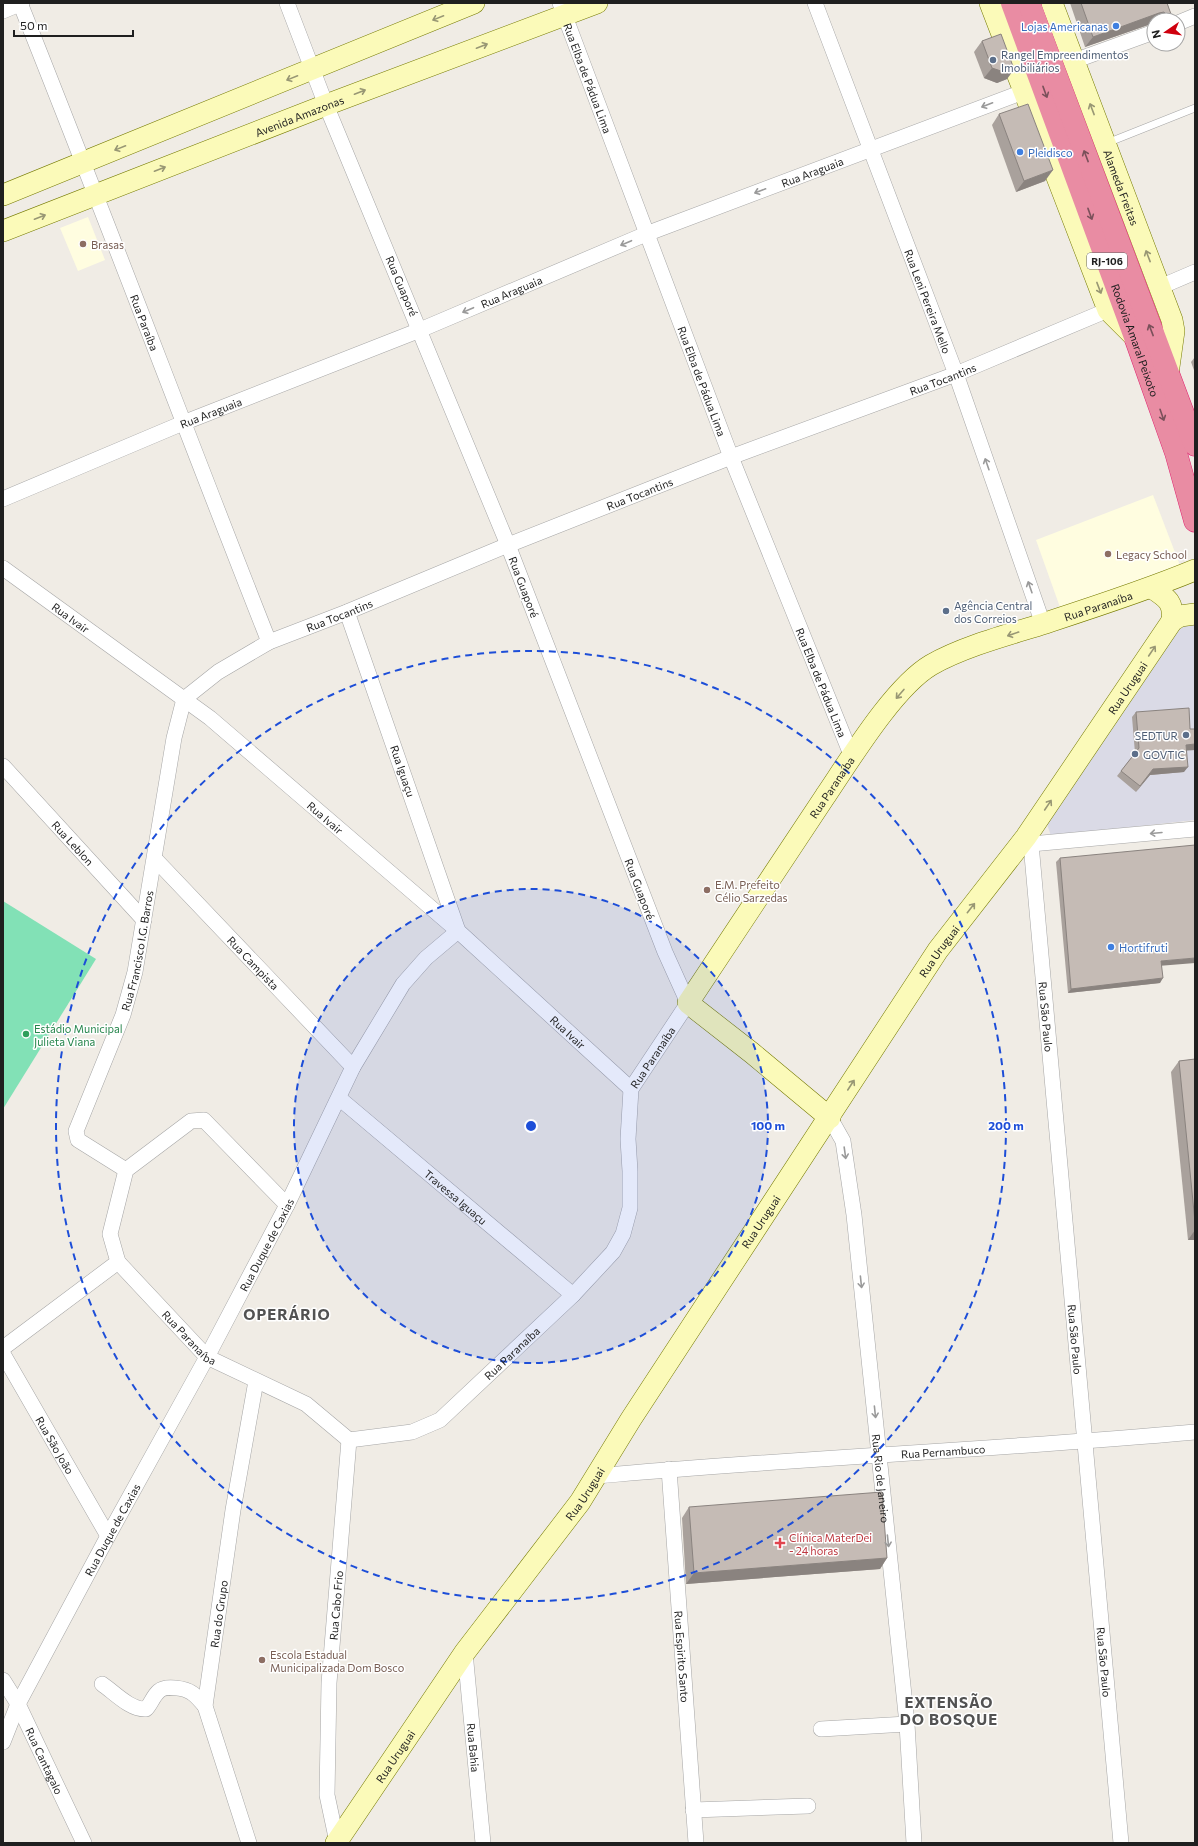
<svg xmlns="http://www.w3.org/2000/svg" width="1198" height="1846" viewBox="0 0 1198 1846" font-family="Commissioner,sans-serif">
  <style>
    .education { fill: #fffde0 }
    .pitch { fill: #82e1b6 }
    .plaza { fill: #dadae6 }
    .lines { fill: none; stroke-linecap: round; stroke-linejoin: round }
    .lane-casing { stroke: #a6a6a6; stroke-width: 8 }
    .street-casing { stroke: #a6a6a6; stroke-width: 16 }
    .secondary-casing { stroke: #757a02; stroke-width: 22 }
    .highway-casing { stroke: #df226f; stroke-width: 23 }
    .lane { stroke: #fff; stroke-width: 7 }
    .street { stroke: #fff; stroke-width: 15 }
    .secondary { stroke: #fbfab9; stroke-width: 21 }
    .highway { stroke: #e98ca3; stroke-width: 22 }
    .wall { fill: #a9a19c }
    .shaded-wall { fill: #8a837f }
    .building { fill: #c5bbb5; stroke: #8a837f }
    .oneway { stroke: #989774 }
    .oneway2 { stroke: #7a505a }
    .oneway3 { stroke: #9a9a9a }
    .ring { fill: none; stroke: #1d4ed8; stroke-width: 2; stroke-dasharray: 7 5 }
    .shop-dot { fill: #3f7fe0; stroke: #fff; stroke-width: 1.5 }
    .service-dot { fill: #5c6f8a; stroke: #fff; stroke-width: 1.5 }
    .education-dot { fill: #8d6e63; stroke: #fff; stroke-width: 1.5 }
    .leisure-dot { fill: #2e9e5b; stroke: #fff; stroke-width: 1.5 }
    .health-dot { fill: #e0444e; stroke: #fff; stroke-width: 1.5 }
    .labels { text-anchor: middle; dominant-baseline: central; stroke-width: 3; stroke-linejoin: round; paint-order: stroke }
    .shield { fill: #fff; stroke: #626262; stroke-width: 1 }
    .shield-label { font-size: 10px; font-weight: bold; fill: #1f1f1f }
    .shop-label { font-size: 11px; fill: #366cbe; stroke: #fff; text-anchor: start }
    .service-label { font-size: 11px; fill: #4e5e75; stroke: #fff; text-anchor: start }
    .street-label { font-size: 11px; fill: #1f1f1f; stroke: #fff }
    .education-label { font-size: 11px; fill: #785e54; stroke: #fff; text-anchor: start }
    .leisure-label { font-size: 11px; fill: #27864d; stroke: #fff; text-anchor: start }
    .health-label { font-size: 11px; fill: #be3a42; stroke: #fff; text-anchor: start }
    .district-label { font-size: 15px; font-weight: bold; letter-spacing: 1px; fill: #525252; stroke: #fff }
    .centre { fill: #1d4ed8; stroke: #fff; stroke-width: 2 }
    .ring-label { font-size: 12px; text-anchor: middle; font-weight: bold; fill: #1d4ed8; stroke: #fff; stroke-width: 3; stroke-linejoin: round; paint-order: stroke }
  </style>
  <rect width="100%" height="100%" fill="#f0ece5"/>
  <g class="education">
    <polygon points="88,217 105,260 78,271 60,228"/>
    <polygon points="1153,495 1181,568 1061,610 1036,540"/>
  </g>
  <polygon class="pitch" points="3,901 96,959 3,1109"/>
  <polygon class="plaza" points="1195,619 1195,820 1051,836 1047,824 1181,625"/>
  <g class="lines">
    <defs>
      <polyline id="lane" points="1107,143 1195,108"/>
      <g id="street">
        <path id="s1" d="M20,3c85,212 165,426 249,639"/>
        <path id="s2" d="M560,3l171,454 121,300"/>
        <path id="s3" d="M815,3l141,371 87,250"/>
        <polyline points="3,11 22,3"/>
        <polyline points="1178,23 1195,16"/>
        <polyline points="1074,61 1154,32"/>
        <polyline points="1160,287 1195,272"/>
        <path id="s4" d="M3,499l180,-76 237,-93 226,-96 377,-142"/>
        <path id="s5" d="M3,568l207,150 248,213 173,158"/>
        <path id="s6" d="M3,766l141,154"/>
        <path id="s7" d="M1026,837l5,7 90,999"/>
        <polyline points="1031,844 1195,829"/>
        <path id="s8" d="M155,859l198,208"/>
        <path id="s9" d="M339,1098l234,197"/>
        <path id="s10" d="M830,1118l13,23 11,74 53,509 7,119"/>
        <path id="s11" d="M126,1170l-48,-30 -2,-9 47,-116 12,-43 39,-234 10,-39 34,-27 51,-30 78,-30 161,-67 223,-88 225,-83 152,-64"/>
        <path id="s12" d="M118,1262l89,95 99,47 43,36 63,-8 28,-12 133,-125 40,-43 10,-18 7,-26v-37l-2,-32 3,-50 57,-86 -23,-51 -157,-407 -182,-440 -39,-102"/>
        <polyline points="3,1348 118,1262 110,1234 126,1170 191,1121 204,1120 287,1205"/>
        <path id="s13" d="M3,1354l105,182"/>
        <path id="s14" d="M669,1469l27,374"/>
        <path id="s15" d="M596,1476c199,-18 399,-26 599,-44"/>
        <path id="s16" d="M465,1652l18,191"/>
        <path id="s17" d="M3,1680l15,24 66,139"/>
        <path d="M102,1684c12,8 28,26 44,25 5,-5 7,-13 13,-18 6,-6 26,-3 33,2 5,3 9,9 13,13"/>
        <polyline points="821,1729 907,1724"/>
        <path id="s18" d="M3,1742l15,-38 90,-168 99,-179 80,-152 66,-138 50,-83 23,-26 32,-27 -111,-319"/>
        <polyline points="693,1810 808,1806"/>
        <path id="s19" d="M337,1842l-10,-47 2,-112 20,-243"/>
        <path id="s20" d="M249,1843l-44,-137 28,-196 23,-129"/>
      </g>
      <g id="secondary">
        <polyline points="990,3 1108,310 1135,337"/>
        <path id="s21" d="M1052,3l120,317 2,11 -6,43"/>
        <polyline points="3,195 474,3"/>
        <path id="s22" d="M3,231l323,-126 271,-102"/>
        <path d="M1152,588c15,10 22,14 20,33"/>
        <path id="s23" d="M830,1118l-78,-65 -64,-50c46,-70 92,-139 138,-208 25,-37 68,-108 105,-130 30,-17 69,-28 102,-38 55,-18 109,-35 162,-57"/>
        <path id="s24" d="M336,1843l129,-191 115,-150 51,-83 307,-469 88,-113 146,-216 8,-5 15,-2"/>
      </g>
      <g id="highway">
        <path id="s25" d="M1012,3l123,334 41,116 19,68"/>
        <polyline points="1029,3 1195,445"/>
      </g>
    </defs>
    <use href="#lane" class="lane-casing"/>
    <use href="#street" class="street-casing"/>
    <use href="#secondary" class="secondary-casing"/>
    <use href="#highway" class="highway-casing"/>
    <use href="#lane" class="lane"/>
    <use href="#street" class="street"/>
    <use href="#secondary" class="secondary"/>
    <use href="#highway" class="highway"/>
  </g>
  <g class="wall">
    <polygon points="1070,3 1167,3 1172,17 1170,20 1154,20 1154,23 1151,24 1085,47"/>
    <polygon points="982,41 1014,69 1007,79 997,83 984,78 974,52"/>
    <polygon points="999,114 1045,181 1016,192 992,125"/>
    <polygon points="1195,357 1195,373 1191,362"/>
    <polygon points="1136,712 1190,729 1195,750 1187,750 1184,772 1150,775 1136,792 1117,776 1135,753 1132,717"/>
    <polygon points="1060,858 1162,966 1160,983 1068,993 1056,862"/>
    <polygon points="1195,1059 1195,1240 1188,1240 1171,1072 1179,1061"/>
    <polygon points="689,1507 887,1558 880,1569 686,1584 682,1518"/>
  </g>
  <g class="shaded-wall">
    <polygon points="1164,12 1158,20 1154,20 1154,23 1151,24 1085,47 1093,37 1159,13"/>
    <polygon points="992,68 1014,69 1007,79 997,83 984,78"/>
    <polygon points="1053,170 1045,181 1016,192 1024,181"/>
    <polygon points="1195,744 1195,750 1182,751 1186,745"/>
    <polygon points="1188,767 1184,772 1150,775 1136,792 1153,769"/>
    <polygon points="1195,958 1195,963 1158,966 1161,961"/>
    <polygon points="1163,978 1160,983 1068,993 1071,989"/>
    <polygon points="1195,1230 1195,1240 1188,1240"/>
    <polygon points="887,1558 880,1569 686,1584 694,1573"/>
  </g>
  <g class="building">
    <polygon points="1081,3 1167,3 1172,17 1170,18 1164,12 1159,13 1093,37"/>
    <polygon points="1001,34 1014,69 1004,72 992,68 982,41"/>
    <polygon points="1028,104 1053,170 1024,181 999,114"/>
    <polygon points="1189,708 1190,729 1195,729 1195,744 1186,745 1188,767 1153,769 1140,786 1121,771 1139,748 1136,712"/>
    <polygon points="1195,845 1195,958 1161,961 1163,978 1071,989 1060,858"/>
    <polygon points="1195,1059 1195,1222 1179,1061"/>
    <polygon points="882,1492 887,1558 694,1573 689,1507"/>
  </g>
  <defs><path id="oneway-shaft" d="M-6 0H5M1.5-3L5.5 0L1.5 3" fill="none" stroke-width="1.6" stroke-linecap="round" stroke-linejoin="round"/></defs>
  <g class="oneway">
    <use href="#oneway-shaft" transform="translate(438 18) rotate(158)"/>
    <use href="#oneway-shaft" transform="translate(482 46) rotate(-21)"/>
    <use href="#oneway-shaft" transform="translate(292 78) rotate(158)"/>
    <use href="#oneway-shaft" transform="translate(360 92) rotate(-21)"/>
    <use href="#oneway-shaft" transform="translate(1092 109) rotate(-111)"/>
    <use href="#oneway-shaft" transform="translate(120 148) rotate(158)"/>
    <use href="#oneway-shaft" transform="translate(160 169) rotate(-21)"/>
    <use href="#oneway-shaft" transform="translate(40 217) rotate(-21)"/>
    <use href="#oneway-shaft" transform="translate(1148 256) rotate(-111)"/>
    <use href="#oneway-shaft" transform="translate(1099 288) rotate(69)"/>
    <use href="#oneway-shaft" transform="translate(1013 634) rotate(161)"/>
    <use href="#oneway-shaft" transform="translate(1152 651) rotate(-56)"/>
    <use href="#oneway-shaft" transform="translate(900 694) rotate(131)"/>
    <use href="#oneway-shaft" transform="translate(1048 805) rotate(-56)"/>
    <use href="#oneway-shaft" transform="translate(971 908) rotate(-52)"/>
    <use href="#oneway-shaft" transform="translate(851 1085) rotate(-57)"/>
  </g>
  <g class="oneway2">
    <use href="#oneway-shaft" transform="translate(1045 92) rotate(70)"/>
    <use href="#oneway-shaft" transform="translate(1086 156) rotate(-111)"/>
    <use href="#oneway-shaft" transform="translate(1090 214) rotate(70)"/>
    <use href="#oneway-shaft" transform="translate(1151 330) rotate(-111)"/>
    <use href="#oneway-shaft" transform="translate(1162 415) rotate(71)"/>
  </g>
  <g class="oneway3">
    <use href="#oneway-shaft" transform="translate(987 105) rotate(159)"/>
    <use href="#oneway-shaft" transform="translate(760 191) rotate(159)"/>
    <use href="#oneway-shaft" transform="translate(626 243) rotate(157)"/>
    <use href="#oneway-shaft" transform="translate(468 310) rotate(157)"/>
    <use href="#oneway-shaft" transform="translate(987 464) rotate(-109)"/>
    <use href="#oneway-shaft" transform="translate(1030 587) rotate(-109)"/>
    <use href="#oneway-shaft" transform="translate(1156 833) rotate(175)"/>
    <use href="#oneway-shaft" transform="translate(845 1153) rotate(82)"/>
    <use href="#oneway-shaft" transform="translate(861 1282) rotate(84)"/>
    <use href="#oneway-shaft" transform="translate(875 1412) rotate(84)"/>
    <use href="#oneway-shaft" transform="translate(888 1541) rotate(84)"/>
  </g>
  <circle cx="531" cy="1126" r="237" fill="#1d4ed8" fill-opacity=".12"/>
  <g class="ring">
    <circle cx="531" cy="1126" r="237"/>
    <circle cx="531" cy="1126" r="475"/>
  </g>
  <g class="shop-dot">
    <circle cx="1116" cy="26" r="4"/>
    <circle cx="1020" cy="152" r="4"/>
    <circle cx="1111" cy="947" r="4"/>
  </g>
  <g class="service-dot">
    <circle cx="993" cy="60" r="4"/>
    <circle cx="946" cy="611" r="4"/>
    <circle cx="1186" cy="735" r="4"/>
    <circle cx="1135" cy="754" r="4"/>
  </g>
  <g class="education-dot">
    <circle cx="83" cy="244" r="4"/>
    <circle cx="1108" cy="554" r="4"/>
    <circle cx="707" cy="890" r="4"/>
    <circle cx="262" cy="1660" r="4"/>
  </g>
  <circle class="leisure-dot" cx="26" cy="1034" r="4"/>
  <path class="health-dot" d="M778 1537h4v4h4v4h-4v4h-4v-4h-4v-4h4z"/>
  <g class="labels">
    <rect class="shield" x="1087" y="253" width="40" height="16" rx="3"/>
    <g class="shield-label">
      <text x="1107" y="261">RJ-106</text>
    </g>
    <g class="shop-label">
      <text x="1108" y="26" text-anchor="end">Lojas Americanas</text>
      <text x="1028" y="152">Pleidisco</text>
      <text x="1119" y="947">Hortifruti</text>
    </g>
    <g class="service-label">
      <text x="1001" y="54">Rangel Empreendimentos<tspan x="1001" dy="13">Imobiliários</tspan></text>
      <text x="954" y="605">Agência Central<tspan x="954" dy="13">dos Correios</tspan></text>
      <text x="1178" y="735" text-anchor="end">SEDTUR</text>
      <text x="1143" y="754">GOVTIC</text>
    </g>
    <g class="street-label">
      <text stroke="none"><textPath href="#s2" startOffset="80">Rua Elba de Pádua Lima</textPath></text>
      <text stroke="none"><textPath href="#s22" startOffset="318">Avenida Amazonas</textPath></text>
      <text stroke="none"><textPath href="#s4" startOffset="873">Rua Araguaia</textPath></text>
      <text stroke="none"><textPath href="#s21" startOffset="197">Alameda Freitas</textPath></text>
      <text transform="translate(402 286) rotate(67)">Rua Guaporé</text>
      <text stroke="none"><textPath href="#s4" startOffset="549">Rua Araguaia</textPath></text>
      <text stroke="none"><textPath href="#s3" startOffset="319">Rua Leni Pereira Mello</textPath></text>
      <text stroke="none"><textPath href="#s1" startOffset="343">Rua Paraíba</textPath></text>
      <text stroke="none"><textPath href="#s25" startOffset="359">Rodovia Amaral Peixoto</textPath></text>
      <text stroke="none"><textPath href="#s11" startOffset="1339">Rua Tocantins</textPath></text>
      <text stroke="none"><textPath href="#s2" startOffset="404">Rua Elba de Pádua Lima</textPath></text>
      <text stroke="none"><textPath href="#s4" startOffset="225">Rua Araguaia</textPath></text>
      <text stroke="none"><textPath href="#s11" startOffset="1015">Rua Tocantins</textPath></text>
      <text transform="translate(524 587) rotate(69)">Rua Guaporé</text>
      <text stroke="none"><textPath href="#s23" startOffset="778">Rua Paranaíba</textPath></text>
      <text stroke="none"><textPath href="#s11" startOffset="691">Rua Tocantins</textPath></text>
      <text stroke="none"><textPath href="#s5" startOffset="84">Rua Ivair</textPath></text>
      <text stroke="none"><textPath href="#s2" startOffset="728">Rua Elba de Pádua Lima</textPath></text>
      <text stroke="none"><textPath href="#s24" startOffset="1401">Rua Uruguai</textPath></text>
      <text transform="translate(403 771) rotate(71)">Rua Iguaçu</text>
      <text stroke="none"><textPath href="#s23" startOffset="442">Rua Paranaíba</textPath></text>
      <text stroke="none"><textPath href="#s5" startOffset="408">Rua Ivair</textPath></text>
      <text stroke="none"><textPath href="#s6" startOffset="104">Rua Leblon</textPath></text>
      <text transform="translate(640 889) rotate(69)">Rua Guaporé</text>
      <text stroke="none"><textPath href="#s11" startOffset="257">Rua Francisco I.G. Barros</textPath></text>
      <text stroke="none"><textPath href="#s24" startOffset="1077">Rua Uruguai</textPath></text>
      <text stroke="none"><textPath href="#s8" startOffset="143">Rua Campista</textPath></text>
      <text stroke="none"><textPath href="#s7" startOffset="182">Rua São Paulo</textPath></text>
      <text stroke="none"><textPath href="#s5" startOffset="732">Rua Ivair</textPath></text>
      <text stroke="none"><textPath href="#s12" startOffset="836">Rua Paranaíba</textPath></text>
      <text stroke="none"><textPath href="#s9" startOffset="153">Travessa Iguaçu</textPath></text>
      <text stroke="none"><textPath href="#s24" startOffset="753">Rua Uruguai</textPath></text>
      <text stroke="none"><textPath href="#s18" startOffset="563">Rua Duque de Caxias</textPath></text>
      <text stroke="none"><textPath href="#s12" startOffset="104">Rua Paranaíba</textPath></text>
      <text stroke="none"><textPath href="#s7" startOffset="506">Rua São Paulo</textPath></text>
      <text stroke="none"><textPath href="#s12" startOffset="488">Rua Paranaíba</textPath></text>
      <text stroke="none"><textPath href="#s13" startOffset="105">Rua São João</textPath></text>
      <text stroke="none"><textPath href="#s15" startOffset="348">Rua Pernambuco</textPath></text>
      <text stroke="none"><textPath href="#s10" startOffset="366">Rua Rio de Janeiro</textPath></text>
      <text stroke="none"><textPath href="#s24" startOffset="429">Rua Uruguai</textPath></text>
      <text stroke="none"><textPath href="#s18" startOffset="239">Rua Duque de Caxias</textPath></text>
      <text stroke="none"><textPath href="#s19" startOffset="238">Rua Cabo Frio</textPath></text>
      <text stroke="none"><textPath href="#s20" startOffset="237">Rua do Grupo</textPath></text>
      <text stroke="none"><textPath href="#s14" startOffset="188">Rua Espirito Santo</textPath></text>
      <text stroke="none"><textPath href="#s7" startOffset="830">Rua São Paulo</textPath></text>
      <text stroke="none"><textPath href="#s16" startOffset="96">Rua Bahia</textPath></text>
      <text stroke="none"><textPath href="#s24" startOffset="105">Rua Uruguai</textPath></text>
      <text stroke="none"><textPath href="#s17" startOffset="91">Rua Cantagalo</textPath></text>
    </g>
    <g class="education-label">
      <text x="91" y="244">Brasas</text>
      <text x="1116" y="554">Legacy School</text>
      <text x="715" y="884">E.M. Prefeito<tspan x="715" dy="13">Célio Sarzedas</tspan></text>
      <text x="270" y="1654">Escola Estadual<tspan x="270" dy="13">Municipalizada Dom Bosco</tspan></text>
    </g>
    <g class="leisure-label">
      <text x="34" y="1028">Estádio Municipal<tspan x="34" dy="13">Julieta Viana</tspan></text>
    </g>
    <g class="health-label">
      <text x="789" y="1537">Clínica MaterDei<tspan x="789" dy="13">- 24 horas</tspan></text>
    </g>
    <g class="district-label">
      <text x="287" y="1314">OPERÁRIO</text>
      <text x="949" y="1702">EXTENSÃO<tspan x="949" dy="17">DO BOSQUE</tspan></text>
    </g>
  </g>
  <circle cx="531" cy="1126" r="6" class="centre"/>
  <g class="ring-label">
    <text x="768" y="1130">100 m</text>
    <text x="1006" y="1130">200 m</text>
  </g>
  <rect width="1198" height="1846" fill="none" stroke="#1f1f1f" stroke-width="8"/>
  <g transform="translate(1166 32) rotate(257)"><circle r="19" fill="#ffffff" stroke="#a5a5a5"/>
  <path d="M0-3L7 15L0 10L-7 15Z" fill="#cf000e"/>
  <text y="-6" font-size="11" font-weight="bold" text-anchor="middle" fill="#1f1f1f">N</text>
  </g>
  <path d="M14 30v6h119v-6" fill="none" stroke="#1f1f1f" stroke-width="2"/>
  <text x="20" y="30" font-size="12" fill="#1f1f1f" stroke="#ffffff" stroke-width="3" paint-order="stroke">50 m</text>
</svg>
